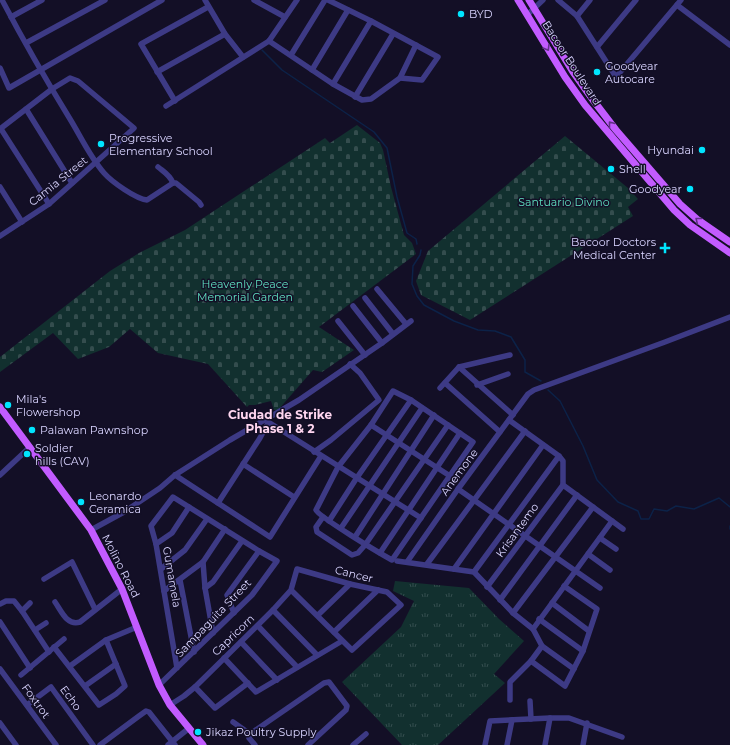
<svg xmlns="http://www.w3.org/2000/svg" width="730" height="745" viewBox="0 0 730 745" font-family="Montserrat,sans-serif">
  <style>
    .grass { fill: url(#grass-tufts) }
    .cemetery { fill: url(#cemetery-stones) }
    .lines { fill: none; stroke-linecap: round; stroke-linejoin: round }
    .stream { stroke: #0c2248; stroke-width: 1.5 }
    .minor { stroke: #3d3a85; stroke-width: 5.5 }
    .major { stroke: #c25bff; stroke-width: 7 }
    .oneway { stroke: #623188 }
    .poi-dot { fill: #00e5ff; stroke: #130f26; stroke-width: 1.5 }
    .labels { text-anchor: middle; dominant-baseline: central; stroke-width: 3; stroke-linejoin: round; paint-order: stroke }
    .poi-label { font-size: 11px; fill: #d9d4ff; stroke: #130f26; text-anchor: start }
    .street-label { font-size: 11px; fill: #d9d4ff; stroke: #130f26 }
    .park-label { font-size: 11px; fill: #5fe0c0; stroke: #130f26 }
    .neighbourhood-label { font-size: 12px; font-weight: bold; fill: #ffd6f0; stroke: #130f26 }
  </style>
  <defs>
    <pattern id="grass-tufts" width="24" height="20" patternUnits="userSpaceOnUse"><rect width="24" height="20" fill="#12302f"/><path d="M3 7l-1-3M5 7V3M7 7l1-3M15 17l-1-3M17 17v-4M19 17l1-3" fill="none" stroke="#344d4e"/></pattern>
    <pattern id="cemetery-stones" width="16" height="16" patternUnits="userSpaceOnUse"><rect width="16" height="16" fill="#12302f"/><path d="M2 7V4a2 2 0 0 1 4 0v3zM10 15v-3a2 2 0 0 1 4 0v3z" fill="#344d4e"/></pattern>
  </defs>
  <rect width="100%" height="100%" fill="#130f26"/>
  <polygon class="grass" points="395,581 469,588 499,619 524,641 494,674 505,683 438,745 402,745 342,682 401,627 414,601 393,591"/>
  <g class="cemetery">
    <polygon points="357,125 380,143 383,150 391,187 404,235 412,243 416,254 319,327 354,350 322,372 313,370 278,410 274,410 271,401 255,405 249,405 247,407 208,364 158,353 130,329 109,347 78,359 53,333 0,372 0,357 110,271 139,253 185,230 325,138 330,143"/>
    <polygon points="565,136 628,188 638,199 628,207 633,216 470,320 421,295 416,281 428,251"/>
  </g>
  <g class="lines">
    <g class="stream">
      <polyline points="262,50 282,70 374,132 387,148 397,197 407,233 416,239 417,244"/>
      <polyline points="421,250 420,255 413,266 412,284 417,296 424,305 454,321 478,330 495,331 511,337 525,360 525,372 541,381"/>
      <polyline points="548,390 560,401 583,446 597,480 618,502 638,511 641,519 649,519 654,509 667,511 676,506 694,509 719,498 730,507"/>
      <polyline points="730,526 730,529"/>
    </g>
    <g class="minor">
      <path d="M2,0c21,40 44,80 68,119 11,18 20,38 34,54 8,9 32,26 43,27l26,-17h3l23,19 2,3"/>
      <polyline points="205,0 225,34 243,57"/>
      <polyline points="254,0 285,17"/>
      <polyline points="328,0 371,21 438,57 422,80 400,78"/>
      <polyline points="558,0 577,16 616,77 681,0"/>
      <polyline points="677,5 730,45"/>
      <polyline points="527,15 543,0"/>
      <polyline points="577,16 590,0"/>
      <polyline points="11,17 42,0"/>
      <polyline points="269,41 333,84 362,100 371,99 400,78 416,45"/>
      <polyline points="26,43 105,0"/>
      <polyline points="597,47 636,0"/>
      <polyline points="291,55 325,0"/>
      <polyline points="0,68 9,88 162,0"/>
      <polyline points="312,70 348,10"/>
      <polyline points="157,72 225,34"/>
      <polyline points="333,84 371,21"/>
      <polyline points="355,97 393,34"/>
      <polyline points="175,101 141,44 208,7"/>
      <polyline points="166,106 269,41 297,0"/>
      <polyline points="26,109 72,183"/>
      <polyline points="0,129 52,89 70,78 78,81 134,128 132,130 49,204 0,236"/>
      <polyline points="1,129 49,204"/>
      <path d="M158,167c6,5 12,8 15,16"/>
      <polyline points="0,187 22,222"/>
      <polyline points="377,289 406,324"/>
      <polyline points="365,298 393,334"/>
      <polyline points="353,306 382,343"/>
      <polyline points="338,321 365,355"/>
      <polyline points="459,367 513,415"/>
      <polyline points="445,383 500,432"/>
      <polyline points="477,385 508,374"/>
      <polyline points="440,388 459,367 510,355"/>
      <path d="M393,391l18,9 62,42 -81,118c-11,-6 -73,-43 -76,-50l22,-43 33,-42z"/>
      <polyline points="265,420 421,518"/>
      <polyline points="509,420 559,456 563,461 563,485 623,529"/>
      <polyline points="371,425 450,476"/>
      <polyline points="314,452 331,440 379,400 360,373 350,364"/>
      <polyline points="243,464 294,497"/>
      <polyline points="0,475 30,447"/>
      <polyline points="175,475 270,537 321,456"/>
      <polyline points="458,489 600,588"/>
      <polyline points="218,503 260,438 268,423"/>
      <polyline points="323,517 316,527 317,532 352,555 358,553 365,545 448,425"/>
      <polyline points="329,521 356,479 411,400"/>
      <polyline points="341,528 422,408"/>
      <polyline points="91,530 124,512 160,488 175,475 230,440 299,400 382,343 411,321"/>
      <polyline points="355,537 434,415"/>
      <polyline points="600,538 616,549"/>
      <polyline points="156,544 172,533 189,507"/>
      <polyline points="380,553 460,433"/>
      <polyline points="588,554 610,570"/>
      <polyline points="397,561 474,572 513,613 533,629"/>
      <polyline points="203,562 205,588 213,633"/>
      <polyline points="407,562 458,489 528,394 534,390 665,342 730,317"/>
      <polyline points="427,564 525,431"/>
      <polyline points="161,569 185,550 207,519"/>
      <polyline points="454,569 543,445"/>
      <polyline points="474,572 559,456"/>
      <polyline points="44,579 72,562 95,609"/>
      <polyline points="180,580 194,652"/>
      <polyline points="487,587 563,485"/>
      <polyline points="205,588 213,582 242,541"/>
      <polyline points="164,591 203,562 225,529"/>
      <polyline points="500,600 577,495"/>
      <path d="M55,602c7,10 12,24 25,20l42,-33"/>
      <polyline points="552,603 589,631"/>
      <polyline points="0,604 6,601 14,601 22,611 49,652"/>
      <polyline points="273,610 317,655"/>
      <polyline points="22,611 30,603"/>
      <polyline points="234,613 227,595 259,551"/>
      <polyline points="513,613 593,507"/>
      <polyline points="318,615 350,584"/>
      <polyline points="539,619 583,651"/>
      <polyline points="0,622 30,668"/>
      <polyline points="258,626 297,667"/>
      <polyline points="35,630 46,623"/>
      <polyline points="334,632 378,590"/>
      <polyline points="241,642 277,680"/>
      <polyline points="542,646 574,669"/>
      <polyline points="54,647 99,705 116,694 125,686 106,640"/>
      <polyline points="224,658 256,692 342,641"/>
      <polyline points="531,661 565,686 583,651 597,609 564,586"/>
      <polyline points="70,666 106,640 137,627"/>
      <polyline points="0,669 56,745"/>
      <polyline points="21,675 64,639"/>
      <polyline points="159,685 252,595 277,561 259,551 173,497 151,526 156,544 177,668"/>
      <polyline points="85,686 116,664"/>
      <polyline points="195,687 215,708 248,683"/>
      <polyline points="510,700 510,682 531,661 542,646 533,629 612,521"/>
      <polyline points="530,701 531,719"/>
      <polyline points="27,705 51,687 93,745"/>
      <polyline points="170,705 184,696 195,687 272,611 291,590 297,569 350,584 387,592 401,605 352,650 291,590"/>
      <polyline points="233,722 250,734"/>
      <polyline points="0,723 16,745"/>
      <polyline points="100,745 139,716 146,711 149,712 175,745"/>
      <polyline points="168,745 188,729"/>
      <polyline points="255,745 249,738 250,734 324,683 329,682 347,706 346,710 308,745"/>
      <polyline points="353,745 366,734"/>
      <polyline points="485,745 490,721 550,718 569,718 622,737"/>
      <polyline points="507,745 512,720"/>
      <polyline points="545,745 550,718"/>
      <polyline points="583,745 587,723"/>
    </g>
    <g class="major">
      <polyline points="518,0 565,77 585,105 674,210 690,225 730,253"/>
      <polyline points="529,0 573,72 593,100 616,130 680,204 698,220 730,242"/>
      <polyline points="0,407 91,530 122,589 159,685 170,705 203,745"/>
    </g>
  </g>
  <defs><path id="oneway-chevron" d="M-2-3.5L2.5 0L-2 3.5" fill="none" stroke-width="1.6" stroke-linecap="round" stroke-linejoin="round"/></defs>
  <g class="oneway">
    <use href="#oneway-chevron" transform="translate(547 48) rotate(59)"/>
    <use href="#oneway-chevron" transform="translate(611 124) rotate(-128)"/>
    <use href="#oneway-chevron" transform="translate(698 220) rotate(-141)"/>
  </g>
  <g class="poi-dot">
    <circle cx="461" cy="14" r="4"/>
    <circle cx="597" cy="72" r="4"/>
    <circle cx="101" cy="144" r="4"/>
    <circle cx="702" cy="150" r="4"/>
    <circle cx="611" cy="169" r="4"/>
    <circle cx="690" cy="189" r="4"/>
    <path d="M663 242h4v4h4v4h-4v4h-4v-4h-4v-4h4z"/>
    <circle cx="8" cy="405" r="4"/>
    <circle cx="32" cy="430" r="4"/>
    <circle cx="27" cy="454" r="4"/>
    <circle cx="81" cy="502" r="4"/>
    <circle cx="198" cy="732" r="4"/>
  </g>
  <g class="labels">
    <g class="poi-label">
      <text x="469" y="14">BYD</text>
      <text x="605" y="66">Goodyear<tspan x="605" dy="13">Autocare</tspan></text>
      <text x="109" y="138">Progressive<tspan x="109" dy="13">Elementary School</tspan></text>
      <text x="694" y="150" text-anchor="end">Hyundai</text>
      <text x="619" y="169">Shell</text>
      <text x="682" y="189" text-anchor="end">Goodyear</text>
      <text x="656" y="242" text-anchor="end">Bacoor Doctors<tspan x="656" dy="13">Medical Center</tspan></text>
      <text x="16" y="399">Mila's<tspan x="16" dy="13">Flowershop</tspan></text>
      <text x="40" y="430">Palawan Pawnshop</text>
      <text x="35" y="448">Soldier<tspan x="35" dy="13">hills (CAV)</tspan></text>
      <text x="89" y="496">Leonardo<tspan x="89" dy="13">Ceramica</tspan></text>
      <text x="206" y="732">Jikaz Poultry Supply</text>
    </g>
    <g class="street-label">
      <text transform="translate(572 63) rotate(57)">Bacoor Boulevard</text>
      <text transform="translate(58 181) rotate(-39)">Camia Street</text>
      <text transform="translate(459 472) rotate(-54)">Anemone</text>
      <text transform="translate(517 530) rotate(-54)">Krisantemo</text>
      <text transform="translate(121 566) rotate(63)">Molino Road</text>
      <text transform="translate(354 574) rotate(14)">Cancer</text>
      <text transform="translate(172 577) rotate(80)">Gumamela</text>
      <text transform="translate(213 618) rotate(-46)">Sampaguita Street</text>
      <text transform="translate(233 635) rotate(-44)">Capricorn</text>
      <text transform="translate(71 698) rotate(54)">Echo</text>
      <text transform="translate(36 701) rotate(54)">Foxtrot</text>
    </g>
    <g class="park-label">
      <text x="564" y="202">Santuario Divino</text>
      <text x="245" y="284">Heavenly Peace<tspan x="245" dy="13">Memorial Garden</tspan></text>
    </g>
    <g class="neighbourhood-label">
      <text x="280" y="414">Ciudad de Strike<tspan x="280" dy="14">Phase 1 &amp; 2</tspan></text>
    </g>
  </g>
</svg>
